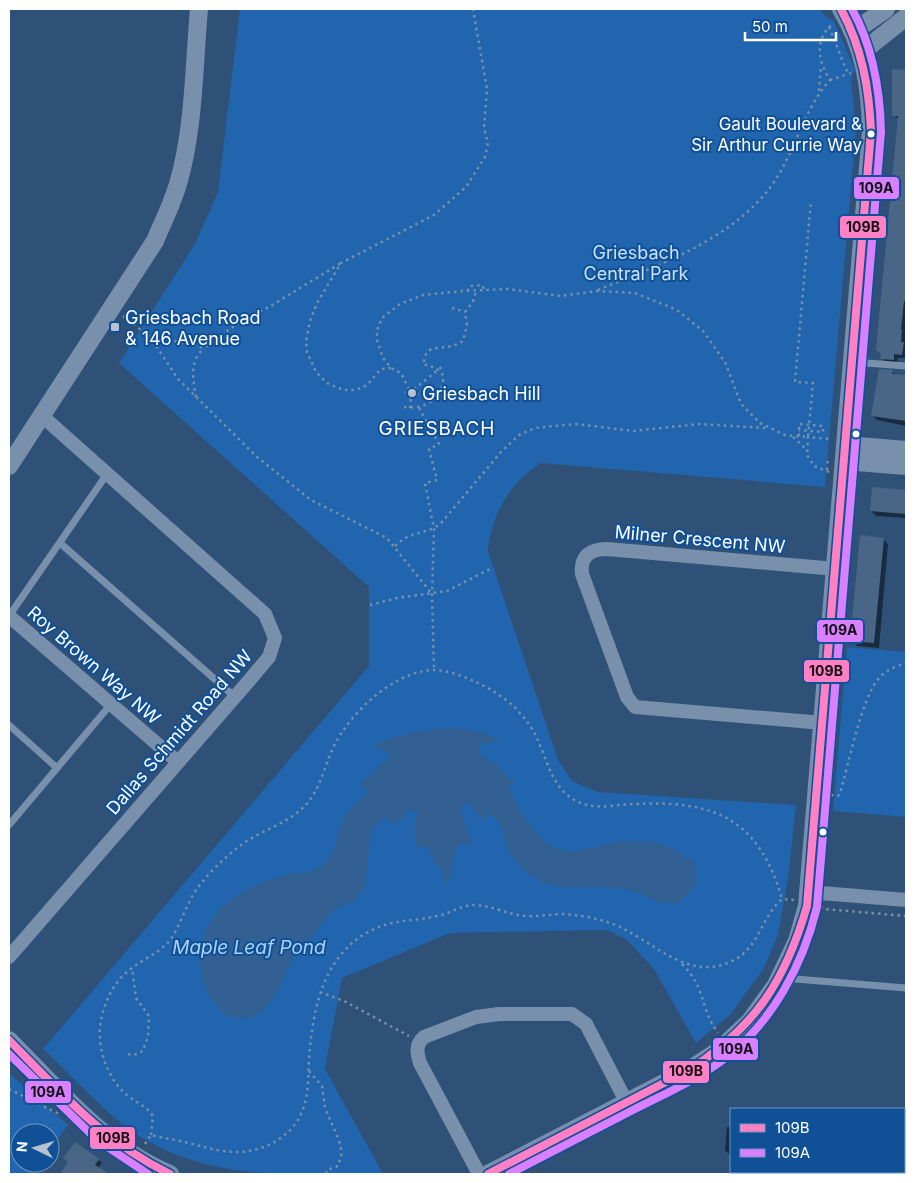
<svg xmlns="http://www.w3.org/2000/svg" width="915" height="1183" viewBox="0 0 915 1183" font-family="Inter,sans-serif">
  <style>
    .green { fill: #2065ad }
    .water { fill: #336093 }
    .shadow { fill: #0007 }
    .building { fill: #4a6686 }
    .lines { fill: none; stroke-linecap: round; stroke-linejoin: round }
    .path { stroke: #7890ab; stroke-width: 2.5; stroke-dasharray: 2.5 4; stroke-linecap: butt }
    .service { stroke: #7890ab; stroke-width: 7 }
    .minor { stroke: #7890ab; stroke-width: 14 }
    .tertiary { stroke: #7890ab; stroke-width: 18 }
    .bus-1-casing { stroke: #105097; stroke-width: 11 }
    .bus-2-casing { stroke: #105097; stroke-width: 11 }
    .bus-1 { stroke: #ff80c5; stroke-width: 8 }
    .bus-2 { stroke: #d880ff; stroke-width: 8 }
    .bus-dot { fill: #fff; stroke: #105097; stroke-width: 2 }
    .poi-dot { fill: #b6c2d0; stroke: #105097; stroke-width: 2 }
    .labels { text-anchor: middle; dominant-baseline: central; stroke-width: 4; stroke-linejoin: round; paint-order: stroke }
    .bus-label { font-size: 17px; fill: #fff; stroke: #105097; text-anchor: end }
    .park-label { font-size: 18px; fill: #c8e2fe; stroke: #105097 }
    .poi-label { font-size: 18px; fill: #fff; stroke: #105097; text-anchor: start }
    .street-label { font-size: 18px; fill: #fff; stroke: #105097 }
    .neighbourhood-label { font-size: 19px; letter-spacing: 1px; fill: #fff; stroke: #105097 }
    .water-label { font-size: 19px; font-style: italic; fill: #acd3fb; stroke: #105097 }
    .line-badge { stroke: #105097; stroke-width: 2 }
    .pale-badge-label { font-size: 14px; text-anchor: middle; font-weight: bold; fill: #111 }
  </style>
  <rect width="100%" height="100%" fill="#2f5178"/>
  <g class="green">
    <path d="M240,9h580l6,8 8,4 21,49 -4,10 5,49 -31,358 -284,-24c-30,18 -50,52 -53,88l70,209 14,21 26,11 198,13 -8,74 -10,56 -14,33 -34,47 -34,28 -42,-74 -28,-30 -20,-9 -156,3 -108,45 -17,91 58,105c-90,0 -173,9 -250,-42 -33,-24 -61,-56 -90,-83l326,-383v-79l-250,-224 76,-119 23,-52z"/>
    <polygon points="847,647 906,652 906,817 833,811"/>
    <polygon points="9,1073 68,1125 50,1150 50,1133 20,1133 20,1163 40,1163 32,1174 9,1174"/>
  </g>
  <path class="water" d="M455,728l28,5 16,7 -19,5 -1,9 17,10 19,19 -7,2c1,6 13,27 17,33 40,60 63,19 115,23 10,1 21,2 30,6 10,5 10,10 23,13 9,20 0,32 -17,44 -22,0 -33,-12 -54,-15 -29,-6 -64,6 -90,-13 -9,-6 -17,-15 -23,-25 -7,-14 -5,-33 -22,-37l-2,6 -9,-7 -6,-9h-9c-2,9 9,31 12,42l-6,-3 -10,3 -7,31 -7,9 1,-12 -10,-12 -6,-15h-12l-2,-19 3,-16 -8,-2 -6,9 -10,6 -5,-6 -4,-2 -12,12 -8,62 -6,2 -2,7c-7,3 -15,5 -21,10 -7,5 -14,15 -19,22 -7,9 -17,16 -23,26 -12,20 -18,52 -42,59 -15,5 -27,-1 -36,-13 -24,-30 -18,-77 12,-101 13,-11 35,-21 51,-26 14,-5 32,-2 43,-11 16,-12 15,-30 23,-47 6,-11 16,-19 25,-28l-9,-8c12,-7 14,-16 29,-23l1,-6c-5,-5 -14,-3 -17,-9 28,-12 53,-16 82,-17z"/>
  <g class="shadow">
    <polygon points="893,70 906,71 906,358 898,358 897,363 886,362 882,358 899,119 893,115"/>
    <polygon points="892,372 896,375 906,376 906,426 877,420 873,416"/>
    <polygon points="873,488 906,491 906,518 876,516 871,511"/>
    <polygon points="883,539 888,544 879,648 857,646 852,641"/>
    <polygon points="727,1127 731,1127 731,1156 725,1150"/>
    <polygon points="75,1144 98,1160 102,1163 98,1168 106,1174 61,1174 70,1162"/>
    <polygon points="750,1172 863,1172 862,1174 750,1174"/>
  </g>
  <g class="building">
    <polygon points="892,69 906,70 906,301 904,301 901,330 902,330 901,342 904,342 902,355 894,354 894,360 880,359 881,354 876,350 898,116 892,116"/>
    <polygon points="879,369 893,370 892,374 906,375 906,421 871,416"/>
    <polygon points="872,487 906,490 906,514 870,511"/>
    <polygon points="860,535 884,538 874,643 850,641"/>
    <polygon points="75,1142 99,1159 95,1165 109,1174 60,1174 68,1162 63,1158"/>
  </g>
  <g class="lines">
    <g class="path">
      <polyline points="829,27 848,74 851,73"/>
      <polyline points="830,80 848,74"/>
      <polyline points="819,91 821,66"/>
      <path d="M598,290c64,-26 142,-53 180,-114 19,-32 27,-68 52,-96 -12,-18 -16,-42 3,-56"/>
      <polyline points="467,291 470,286 482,285 485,291"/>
      <polyline points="452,308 465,312"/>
      <polyline points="465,312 473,302 476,291"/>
      <polyline points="123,316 151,338 178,379 257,457 311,500 387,538 432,594"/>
      <polyline points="155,343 177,341 204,348 242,320 269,307 341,263"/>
      <polyline points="391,368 381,369 367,385 356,390 343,390 327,383 316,372 307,352 306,341 310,321 317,303 341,263 434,215 466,187 485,157 488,143 484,128 487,89 473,9"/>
      <circle cx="411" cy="393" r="4.5"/>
      <polyline points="409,389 401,373 391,368 383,358 377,340 377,330 382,318 400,304 423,295 463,291 508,289 560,296 598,291 635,293 677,310 703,331 725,362 741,404 760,423 785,435 808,437 813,383 795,382 811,201"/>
      <polyline points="414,389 443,366"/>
      <polyline points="416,394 443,396"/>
      <path d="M196,397c-3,-15 -7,-38 8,-48"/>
      <path d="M404,407c21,3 41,-9 39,-32l-7,-7 -13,-4 3,-10 5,-5 22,-3 10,-5 4,-16 -2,-13"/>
      <polyline points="410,408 411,398"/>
      <polyline points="419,408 439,444 429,449 437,480 425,483 434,529 432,594 434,670"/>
      <polyline points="799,436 799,424 823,426 823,432 799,430"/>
      <polyline points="793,437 806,449"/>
      <polyline points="827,470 828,457"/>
      <polyline points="829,472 814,466 807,455 808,437 830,439 829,441"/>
      <path d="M395,546c17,-17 31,-10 47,-24l59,-70 18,-17 16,-7 41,-4 57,7 66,-7 67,4"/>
      <polyline points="370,605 397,598 447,591 492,568"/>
      <path d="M831,795l7,1 2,-3c9,-29 21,-94 39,-115 7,-8 18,-12 27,-15"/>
      <polyline points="821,906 824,909 906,916"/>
      <path d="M682,964c25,25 17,43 36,69"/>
      <polyline points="320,992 344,1001 409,1036"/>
      <polyline points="128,1054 134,1055 143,1051 148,1036 149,1016 136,998 132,968"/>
      <polyline points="309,1071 322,1086 325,1108 339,1140 342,1153 338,1166 327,1170 326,1174"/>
      <polyline points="9,1089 59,1114"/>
      <path d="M151,1135l2,-19c-7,-10 -16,-13 -25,-20 -19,-15 -30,-44 -28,-68 2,-22 13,-47 32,-60 13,-10 29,-16 39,-29 9,-14 14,-30 22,-44 11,-18 28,-34 44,-47 22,-18 54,-24 72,-47 13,-17 16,-37 25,-55 17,-34 59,-74 99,-76 15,0 33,7 47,14 21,10 40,25 52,45 17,28 17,66 55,76 15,4 32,-1 48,-1 80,-4 124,15 147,95"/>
      <path d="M145,1144l6,-9c11,3 22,4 33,7 18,4 34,10 53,10 27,0 57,-16 66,-43 6,-16 5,-33 6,-50 4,-53 15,-110 70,-132 20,-8 41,-6 62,-12 12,-3 22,-11 35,-10 17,1 33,10 49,11 13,1 25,-2 38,-2 14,1 28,3 41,7 44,12 78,62 126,41 30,-13 30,-44 52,-63l12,1"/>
    </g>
    <g class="service">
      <polyline points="853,362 906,366"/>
      <polyline points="60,543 235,697"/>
      <polyline points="9,616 107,474"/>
      <polyline points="9,725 57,768"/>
      <polyline points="9,825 111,704"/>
      <polyline points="783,975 795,979 906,988"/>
    </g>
    <g class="minor">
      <polyline points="9,616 178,762"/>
      <path d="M823,723l-188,-16 -8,-10 -45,-123c-2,-18 8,-25 25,-25l229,20"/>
      <polyline points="809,892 906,900"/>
      <polyline points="9,957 247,683 269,657 275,638 265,614 41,415"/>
      <path d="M479,1174l-59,-111c-3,-10 -5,-18 4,-26l52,-20 23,-3h73l14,10 41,79"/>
    </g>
    <g class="tertiary">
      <polyline points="853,32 886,9"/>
      <polyline points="862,52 906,17"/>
      <polyline points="846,445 906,450"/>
      <polyline points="845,461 906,466"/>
      <path d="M9,466l146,-225c8,-19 17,-37 23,-57 16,-54 16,-119 21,-175"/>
      <path d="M9,1040c48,48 97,108 161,134"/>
      <path d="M488,1174l201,-104 29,-19 32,-30 26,-36 21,-44 10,-35 64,-775c-1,-46 -7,-83 -30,-122"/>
    </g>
    <defs>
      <g id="bus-1">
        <path d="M9,1040c50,51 96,103 161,134"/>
        <path d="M488,1174l201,-104c66,-43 96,-88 118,-164l64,-775c-2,-44 -9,-83 -30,-122"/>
      </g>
      <g id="bus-2">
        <polyline points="9,1054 97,1140 148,1174"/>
        <path d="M509,1174c41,-21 81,-42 122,-63 31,-16 64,-30 93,-52 48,-36 79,-94 93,-152l64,-775c-1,-44 -8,-85 -29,-123"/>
      </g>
    </defs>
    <use href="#bus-1" class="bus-1-casing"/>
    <use href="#bus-2" class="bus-2-casing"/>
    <use href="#bus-1" class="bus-1"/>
    <use href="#bus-2" class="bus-2"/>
  </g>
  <g class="bus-dot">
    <circle cx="871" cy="134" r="4.5"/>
    <circle cx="856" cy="434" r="4.5"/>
    <circle cx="823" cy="832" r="4.5"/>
  </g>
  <g class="poi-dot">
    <rect x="110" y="322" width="10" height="10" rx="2.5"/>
    <circle cx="412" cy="393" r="5"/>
  </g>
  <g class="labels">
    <g class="bus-label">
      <text x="862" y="124">Gault Boulevard &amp;<tspan x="862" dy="21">Sir Arthur Currie Way</tspan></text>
    </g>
    <g class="park-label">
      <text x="636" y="252">Griesbach<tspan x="636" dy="21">Central Park</tspan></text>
    </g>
    <g class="poi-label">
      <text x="125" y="317">Griesbach Road<tspan x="125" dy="21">&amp; 146 Avenue</tspan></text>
      <text x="422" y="393">Griesbach Hill</text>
    </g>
    <g class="street-label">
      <text transform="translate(700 539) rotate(5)">Milner Crescent NW</text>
      <text transform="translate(94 665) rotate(41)">Roy Brown Way NW</text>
      <text transform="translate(179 732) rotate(-49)">Dallas Schmidt Road NW</text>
    </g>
    <g class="neighbourhood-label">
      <text x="437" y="428">GRIESBACH</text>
    </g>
    <g class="water-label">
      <text x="249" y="947">Maple Leaf Pond</text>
    </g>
  </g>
  <g class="line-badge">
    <rect x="853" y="176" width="47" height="24" rx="5" fill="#d880ff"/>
    <rect x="839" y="215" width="48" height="24" rx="5" fill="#ff80c5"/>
    <rect x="816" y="619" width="48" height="24" rx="5" fill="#d880ff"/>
    <rect x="803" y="659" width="47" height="24" rx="5" fill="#ff80c5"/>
    <rect x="712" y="1037" width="47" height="24" rx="5" fill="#d880ff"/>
    <rect x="662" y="1060" width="48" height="24" rx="5" fill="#ff80c5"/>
    <rect x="24" y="1080" width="48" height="24" rx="5" fill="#d880ff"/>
    <rect x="89" y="1126" width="47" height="24" rx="5" fill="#ff80c5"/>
  </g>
  <g class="pale-badge-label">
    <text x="876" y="193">109A</text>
    <text x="863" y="232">109B</text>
    <text x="840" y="635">109A</text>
    <text x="826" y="676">109B</text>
    <text x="736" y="1054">109A</text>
    <text x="686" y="1076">109B</text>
    <text x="48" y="1097">109A</text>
    <text x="113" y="1143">109B</text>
  </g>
  <rect width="915" height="1183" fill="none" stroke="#ffffff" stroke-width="20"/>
  <rect x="730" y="1108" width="175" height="65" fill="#105097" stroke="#7096c1"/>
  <rect x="740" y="1124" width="25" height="8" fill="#ff80c5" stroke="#7096c1"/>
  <text x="775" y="1133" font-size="15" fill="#ffffff">109B</text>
  <rect x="740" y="1149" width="25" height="8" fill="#d880ff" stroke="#7096c1"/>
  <text x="775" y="1158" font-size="15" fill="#ffffff">109A</text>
  <g transform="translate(35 1148) rotate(275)"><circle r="24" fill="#105097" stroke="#7096c1"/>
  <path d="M0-4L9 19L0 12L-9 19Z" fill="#b6c2d0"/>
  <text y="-8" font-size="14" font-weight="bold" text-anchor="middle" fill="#ffffff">N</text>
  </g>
  <path d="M745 32v8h91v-8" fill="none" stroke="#ffffff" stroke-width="2.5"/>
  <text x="752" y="32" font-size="15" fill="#ffffff" stroke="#105097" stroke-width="4" paint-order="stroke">50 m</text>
</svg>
